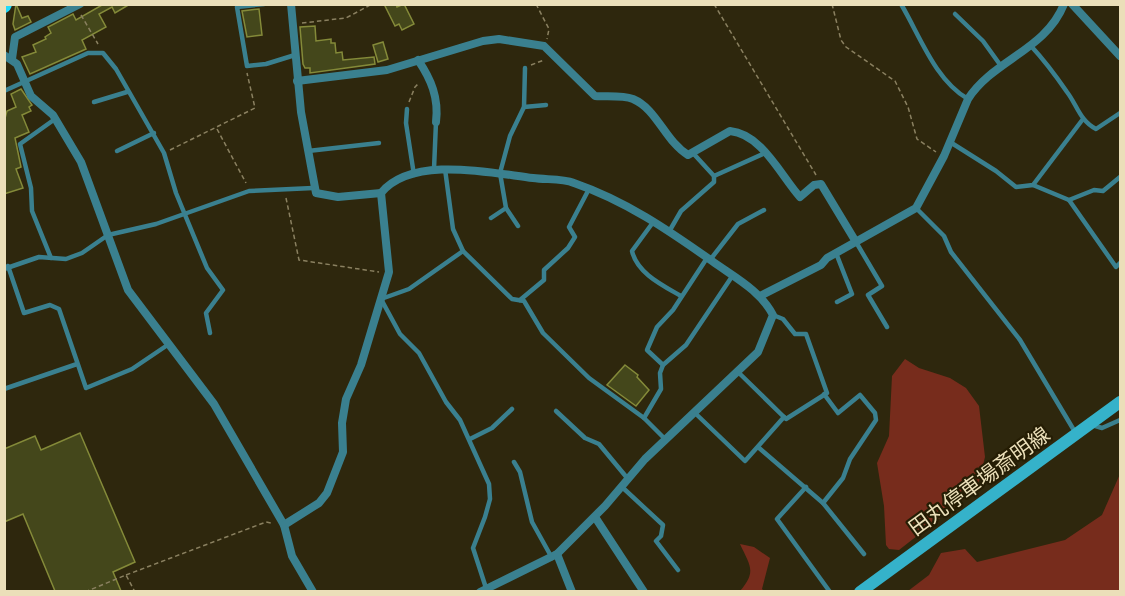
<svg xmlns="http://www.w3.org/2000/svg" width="1125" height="596" viewBox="0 0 1125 596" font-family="'PT Sans Narrow','Noto Sans JP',sans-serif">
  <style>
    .green { fill: #772c1c }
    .building { fill: #44471b; stroke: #848a39; stroke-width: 1.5 }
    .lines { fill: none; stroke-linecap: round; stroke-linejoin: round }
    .path { stroke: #8a8060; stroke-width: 1.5; stroke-dasharray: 4.5 3; stroke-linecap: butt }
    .lane { stroke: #3a808f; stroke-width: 4.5 }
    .street { stroke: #3a808f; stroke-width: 8 }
    .secondary { stroke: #35b2ca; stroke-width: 12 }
    .primary { stroke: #22d9f8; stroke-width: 14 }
    .labels { text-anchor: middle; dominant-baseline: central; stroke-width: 4.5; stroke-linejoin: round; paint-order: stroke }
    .street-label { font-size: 21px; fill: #ebdfb9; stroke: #251d04 }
  </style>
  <rect width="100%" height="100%" fill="#2e270d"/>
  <g class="green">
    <polygon points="905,359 919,368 950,378 966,388 979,406 985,457 977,489 899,550 889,549 886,545 884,506 877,463 889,436 892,376"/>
    <polygon points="1120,474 1120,591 908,591 929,575 941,553 965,549 977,562 1065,540 1102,515"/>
    <path d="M740,544l14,3 16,11 -8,31 2,2h-24c17,-20 10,-25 0,-47z"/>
  </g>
  <g class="building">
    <polygon points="16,4 22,18 28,16 31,22 15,30 13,24"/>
    <polygon points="130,4 115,13 112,7 99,14 106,27 82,40 86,49 30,74 22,57 36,52 33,45 46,39 45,37 51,33 48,27 73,14 76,20 102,5"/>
    <polygon points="384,4 396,4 397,7 404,4 414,24 402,30 399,24 395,26"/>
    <polygon points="259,9 262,35 247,37 242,11"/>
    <polygon points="315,26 316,41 331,39 331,43 335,43 336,53 342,52 343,60 374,57 375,64 310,73 310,68 305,68 303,64 300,27"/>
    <polygon points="383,42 388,59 378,62 373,45"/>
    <polygon points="21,89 32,105 29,107 31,111 22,115 29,132 15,138 21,167 16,169 23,188 4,194 4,122 7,111 16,107 11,94"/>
    <polygon points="625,365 638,375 637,377 649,390 636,406 607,385"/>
    <polygon points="80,433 135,562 113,572 121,591 55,591 23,514 4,522 4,449 35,436 41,450"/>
  </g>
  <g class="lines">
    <g class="path">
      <polyline points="536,4 549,29 547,39"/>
      <polyline points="714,4 816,175"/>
      <polyline points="832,4 841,40 846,47 895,81 908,107 917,139 936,152"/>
      <polyline points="81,15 98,44"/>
      <polyline points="302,23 346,18 372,4"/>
      <polyline points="531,65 544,60"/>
      <polyline points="409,102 415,87 419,83"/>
      <polyline points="217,129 246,183"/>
      <polyline points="170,150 255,108 247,73"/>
      <polyline points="286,198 299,260 379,272"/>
      <polyline points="126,575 266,522 271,523"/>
      <polyline points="85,592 126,575 135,592"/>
    </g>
    <g class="lane">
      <polyline points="264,4 237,7 247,66 266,64 295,55"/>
      <path d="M901,4c19,32 34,76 67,95"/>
      <polyline points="955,14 983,41 1001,66"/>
      <path d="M1031,46c13,14 25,30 36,46 10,13 13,29 29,37l24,-16"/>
      <polyline points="4,91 88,53 103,53 116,69 164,153 176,193 207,268 223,290 206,313 210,333"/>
      <polyline points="94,102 127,92"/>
      <polyline points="524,107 546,105"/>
      <polyline points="407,109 406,123 414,175"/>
      <polyline points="950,142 996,171 1016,187 1033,185 1083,119"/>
      <polyline points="117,151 154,133"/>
      <polyline points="308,151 379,143"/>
      <polyline points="434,169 436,122"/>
      <polyline points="445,169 453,229 463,251 512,299 524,301 543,333 589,378 644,418 666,440"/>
      <polyline points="714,176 765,153"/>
      <polyline points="1033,185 1069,200 1094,190 1103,191 1120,177"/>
      <polyline points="1069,200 1116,267 1120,263"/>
      <polyline points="506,208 518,226"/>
      <polyline points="916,208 944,236 951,252 1020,340 1075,432"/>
      <polyline points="491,218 506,208 500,173 510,136 524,107 525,68"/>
      <path d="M654,221l-22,30c5,22 30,34 49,45"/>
      <polyline points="670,230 681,211 714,182 714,176 692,152"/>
      <polyline points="856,242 882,286 868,295 887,327"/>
      <polyline points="463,251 409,289 381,299 400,334 419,353 446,402 460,420 489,484 490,499 485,517 473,548 486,588"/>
      <polyline points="836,253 852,294 837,302"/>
      <polyline points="51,258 32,211 31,188 20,144 55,119"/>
      <polyline points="710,260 738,224 764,210"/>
      <polyline points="8,266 24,313 50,305 59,309 86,388 132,369 169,344"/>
      <polyline points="4,269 39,257 66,259 82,253 108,235 156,224 249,191 313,188"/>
      <polyline points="520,300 544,280 544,270 568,248 575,237 569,227 589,189"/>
      <polyline points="663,365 647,350 657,327 673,310 707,258"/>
      <polyline points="738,372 786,419 827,393 806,334 795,334 783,319 773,315"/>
      <polyline points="4,389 77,364"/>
      <polyline points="556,411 585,438 599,444 628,479"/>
      <polyline points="695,413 745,461 784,417"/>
      <polyline points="644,418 661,389 660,373 663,365 686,345 733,275"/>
      <polyline points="1092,425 1102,428 1120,420"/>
      <polyline points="470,439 492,428 512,409"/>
      <polyline points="758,447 823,503 864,554"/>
      <polyline points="514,462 520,472 532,522 552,558"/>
      <polyline points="622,487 663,525 661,536 656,541 678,570"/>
      <polyline points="806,487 777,519 830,592"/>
      <polyline points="823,503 843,478 850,459 876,420 875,413 860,395 838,413 824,394"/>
    </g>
    <g class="street">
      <path d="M291,4l10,108 15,81 22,4 43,-4c31,-38 110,-20 152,-15 13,2 29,0 41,5 52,18 94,47 138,78 22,16 48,29 61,54l-15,37 -113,107 -40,47 -48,48 -77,38"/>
      <polyline points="1072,4 1120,56"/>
      <polyline points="4,55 17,64 31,96 53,115 81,162 128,290 214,404 284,525 292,556 313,592"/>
      <polyline points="12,59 15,37 80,4"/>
      <path d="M418,60c13,19 21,38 18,62"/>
      <path d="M297,81l90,-11 96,-29 16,-2 45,7 51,50c12,1 27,-1 38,3 24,10 32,42 55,56l42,-24c32,3 51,45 70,66l14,-12 7,-1 35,58"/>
      <path d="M760,296l61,-31 6,-7 89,-50 28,-52 24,-57c25,-39 78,-49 96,-95"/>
      <polyline points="595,517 644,592"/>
      <polyline points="284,525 319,503 327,493 343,452 342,423 346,399 361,365 389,272 381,193"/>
      <polyline points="557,554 572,592"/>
    </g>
    <polyline class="secondary" points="860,592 1120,402"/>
    <polyline class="primary" points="4,6 5,4"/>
  </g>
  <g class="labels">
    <g class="street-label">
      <text transform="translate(979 481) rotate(-36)">田丸停車場斎明線</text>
    </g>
  </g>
  <rect width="1125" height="596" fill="none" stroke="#ebdfb9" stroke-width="12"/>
</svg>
